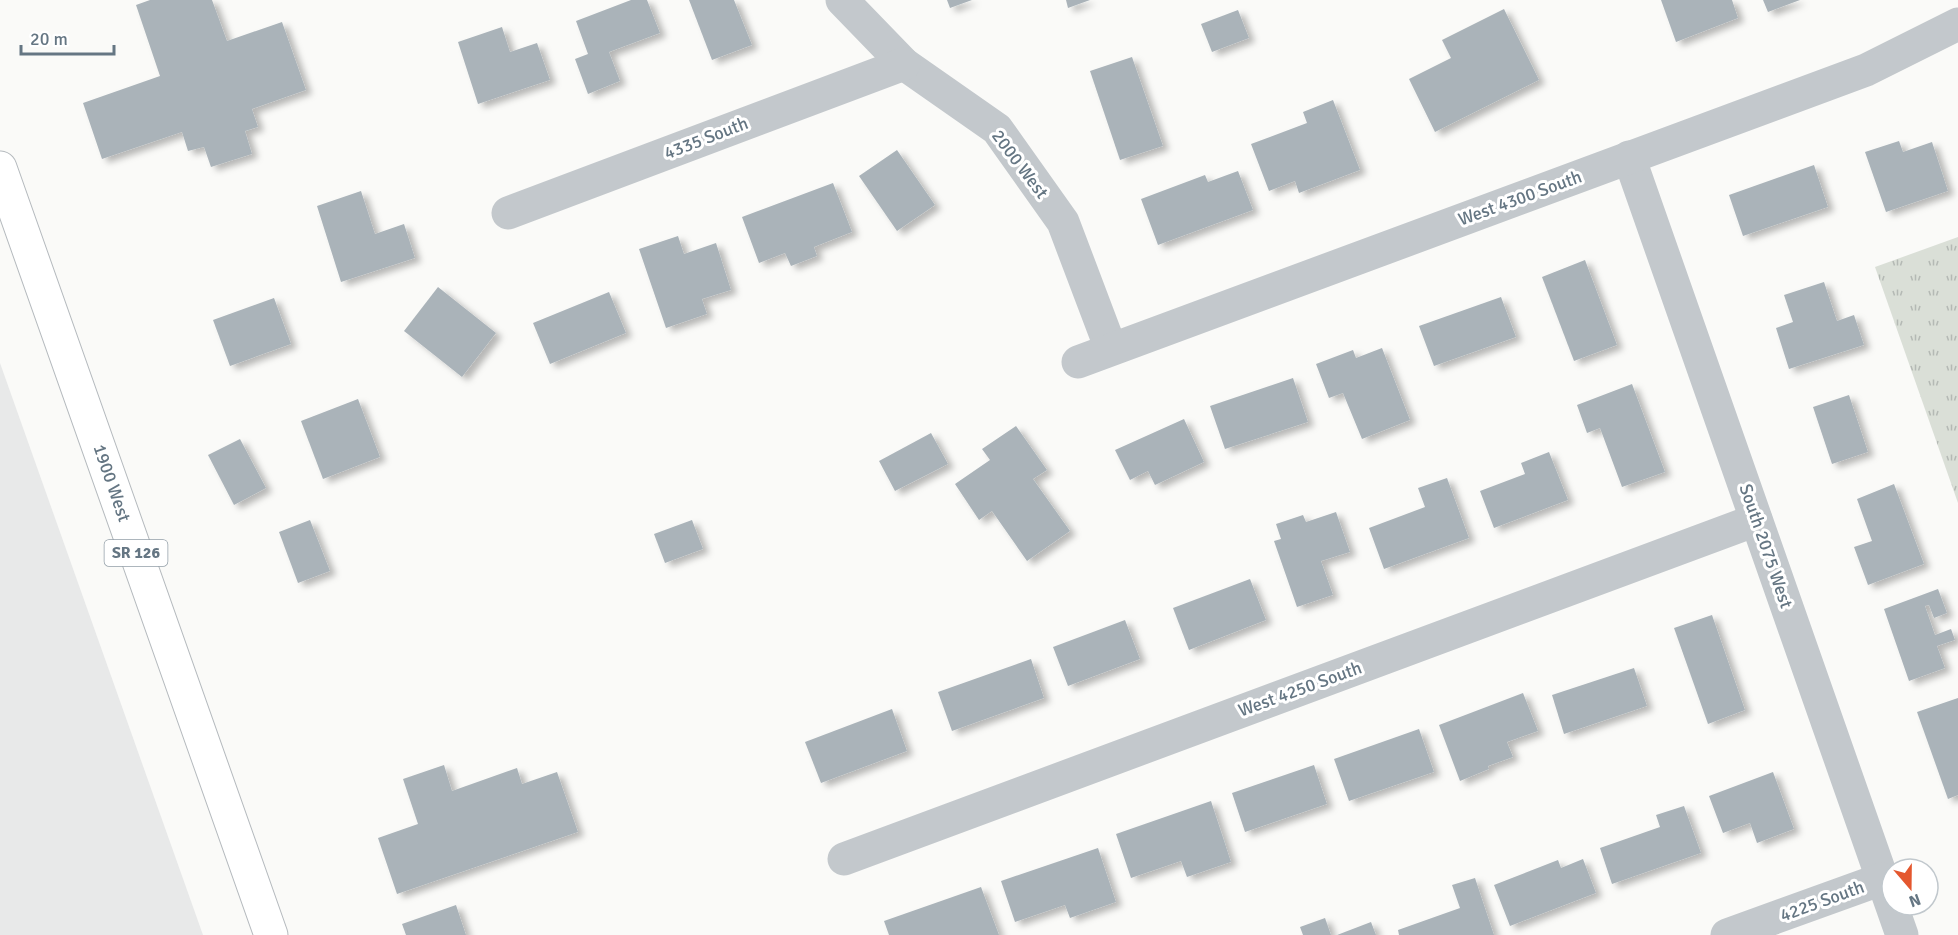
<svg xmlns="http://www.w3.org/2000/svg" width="1958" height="935" viewBox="0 0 1958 935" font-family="Signika,sans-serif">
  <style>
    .built { fill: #e8e9e9 }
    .park { fill: url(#park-tufts) }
    .building { fill: #aab3b9; filter: url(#shadow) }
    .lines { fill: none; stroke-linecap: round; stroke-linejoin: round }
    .major-casing { stroke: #b5babe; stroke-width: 35 }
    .minor { stroke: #c3c8cc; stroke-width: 33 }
    .major { stroke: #fff; stroke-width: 33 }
    .labels { text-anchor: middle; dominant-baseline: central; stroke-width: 6; stroke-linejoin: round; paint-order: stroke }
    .shield { fill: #fff; stroke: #939fa8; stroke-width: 1.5 }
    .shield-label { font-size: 16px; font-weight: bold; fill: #657683 }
    .street-label { font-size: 18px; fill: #657683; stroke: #fff }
  </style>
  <defs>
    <pattern id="park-tufts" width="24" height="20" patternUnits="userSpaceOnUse" patternTransform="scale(1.5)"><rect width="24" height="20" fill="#dadfd7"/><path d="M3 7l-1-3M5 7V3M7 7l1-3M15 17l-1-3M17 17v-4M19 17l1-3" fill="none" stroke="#b4b9b4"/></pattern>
    <filter id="shadow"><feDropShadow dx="6" dy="4" stdDeviation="3" flood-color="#0004"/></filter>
  </defs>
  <rect width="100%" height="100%" fill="#fafaf8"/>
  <polygon class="built" points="0,363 203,935 0,935"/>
  <polygon class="park" points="1958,237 1958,503 1875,267"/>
  <g class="building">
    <polygon points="150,0 212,0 227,41 282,22 306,90 252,109 258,127 245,131 252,154 211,167 204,147 188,151 182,132 102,159 83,103 160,76 136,5"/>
    <polygon points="631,0 647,0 660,33 609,52 620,81 588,94 575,59 588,54 576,21"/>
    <polygon points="689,0 734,0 752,45 712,60"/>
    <polygon points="947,0 972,0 950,8"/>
    <polygon points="1066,0 1090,0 1068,8"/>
    <polygon points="1661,0 1732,0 1738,18 1676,42"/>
    <polygon points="1763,0 1800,0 1768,12"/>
    <polygon points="1504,9 1539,80 1435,132 1409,79 1451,58 1442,40"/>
    <polygon points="1238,10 1249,38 1212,52 1201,24"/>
    <polygon points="502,27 510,52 537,43 550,80 478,104 458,42"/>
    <polygon points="1132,57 1163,146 1120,160 1090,71"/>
    <polygon points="1333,100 1360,170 1299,193 1295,181 1269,191 1251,144 1307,123 1303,112"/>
    <polygon points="1899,141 1903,152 1932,142 1948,191 1886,212 1865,152"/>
    <polygon points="897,150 935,205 897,231 859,176"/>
    <polygon points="1814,165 1828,207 1743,236 1729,195"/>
    <polygon points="1238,171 1253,210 1158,245 1141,199 1205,175 1208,182"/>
    <polygon points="833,183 852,232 814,247 817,256 791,266 785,253 759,263 742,217"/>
    <polygon points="361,191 375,234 404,224 415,258 341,282 317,206"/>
    <polygon points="678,236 684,254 716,243 731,290 702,299 707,314 666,328 639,249"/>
    <polygon points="1585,260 1617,345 1574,361 1542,277"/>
    <polygon points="1824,282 1837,321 1854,315 1864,345 1789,369 1776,328 1793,322 1784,295"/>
    <polygon points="438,287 496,333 462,377 404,331"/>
    <polygon points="609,292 626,333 550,364 533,323"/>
    <polygon points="1501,297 1516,337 1434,366 1419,326"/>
    <polygon points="274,298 291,344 230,366 213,320"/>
    <polygon points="1382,348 1410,420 1362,439 1343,393 1329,398 1316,364 1353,350 1356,358"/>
    <polygon points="1293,378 1308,422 1225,449 1210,406"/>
    <polygon points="1632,384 1665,472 1622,487 1600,428 1587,433 1577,405"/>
    <polygon points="1849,395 1868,452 1832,464 1813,407"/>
    <polygon points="358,399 380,457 323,479 301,421"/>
    <polygon points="1184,419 1204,462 1155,485 1148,471 1130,480 1115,450"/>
    <polygon points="1016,426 1047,470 1033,479 1070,531 1027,561 992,511 979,520 955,484 990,460 982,449"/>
    <polygon points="931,433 948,464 895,491 879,461"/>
    <polygon points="240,439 266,488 234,505 208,455"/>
    <polygon points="1549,452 1568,500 1494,528 1480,491 1525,474 1521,463"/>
    <polygon points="1447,478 1469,538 1384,569 1369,528 1425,507 1418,488"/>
    <polygon points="1894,484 1924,564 1868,585 1854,547 1872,541 1857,499"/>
    <polygon points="1336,512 1350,552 1321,561 1333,595 1297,607 1274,541 1281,539 1276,524 1303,515 1306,522"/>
    <polygon points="310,520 330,571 298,583 279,532"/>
    <polygon points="692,520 703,549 665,563 654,534"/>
    <polygon points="1250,579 1266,620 1189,650 1173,608"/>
    <polygon points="1938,589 1947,613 1934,618 1929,605 1925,606 1935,635 1951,629 1955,640 1937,646 1945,668 1909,681 1884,609"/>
    <polygon points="1712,615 1745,710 1708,724 1674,628"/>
    <polygon points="1125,620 1140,659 1068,686 1053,647"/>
    <polygon points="1031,659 1044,698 952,731 938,692"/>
    <polygon points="1634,668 1647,706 1564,734 1552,695"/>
    <polygon points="1523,693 1538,731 1507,742 1513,757 1488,766 1489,769 1460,781 1439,725"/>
    <polygon points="1958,698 1958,795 1948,799 1917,712"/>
    <polygon points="892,709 907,751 821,783 805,742"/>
    <polygon points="1419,729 1434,772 1349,801 1334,759"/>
    <polygon points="444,765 452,791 517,768 522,784 557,772 578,832 397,894 378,838 418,824 403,779"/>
    <polygon points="1314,765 1327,804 1245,832 1232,793"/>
    <polygon points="1773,772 1794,829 1757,843 1750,823 1723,833 1709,796"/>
    <polygon points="1211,801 1231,862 1187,877 1181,861 1131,878 1116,834"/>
    <polygon points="1684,806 1701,853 1612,884 1600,848 1660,827 1656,815"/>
    <polygon points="1098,848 1116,902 1070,918 1065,905 1015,922 1001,881"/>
    <polygon points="1583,859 1596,893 1510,926 1494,885 1558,860 1561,868"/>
    <polygon points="1475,878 1494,935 1399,935 1398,930 1460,908 1452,885"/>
    <polygon points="981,887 999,935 889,935 884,921"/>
    <polygon points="456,905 466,935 406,935 402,924"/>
    <polygon points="1325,918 1331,935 1303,935 1300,927"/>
    <polygon points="1371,922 1376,935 1337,935"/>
  </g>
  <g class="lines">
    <defs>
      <polyline id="major" points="0,168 271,935"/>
    </defs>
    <use href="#major" class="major-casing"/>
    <g class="minor">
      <polyline points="842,0 904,64 997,129 1063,222 1111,349"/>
      <polyline points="1629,157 1902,935"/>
      <polyline points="508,213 904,64"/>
      <polyline points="1078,362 1866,70 1958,24"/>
      <polyline points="844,859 1756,520"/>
      <polyline points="1727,935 1882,879"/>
    </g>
    <use href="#major" class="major"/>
  </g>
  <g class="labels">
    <rect class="shield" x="104.5" y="540" width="63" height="26" rx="4.5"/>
    <g class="shield-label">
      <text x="136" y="553">SR 126</text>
    </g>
    <g class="street-label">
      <text transform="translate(706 138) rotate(-21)">4335 South</text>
      <text transform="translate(1020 164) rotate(53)">2000 West</text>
      <text transform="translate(1520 198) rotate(-20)">West 4300 South</text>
      <text transform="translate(112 483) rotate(71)">1900 West</text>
      <text transform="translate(1766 546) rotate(71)">South 2075 West</text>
      <text transform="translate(1300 689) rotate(-20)">West 4250 South</text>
      <text transform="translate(1822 901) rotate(-20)">4225 South</text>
    </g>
  </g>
  <g transform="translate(1910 887) rotate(160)"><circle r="28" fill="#ffffff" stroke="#c1c8cd" stroke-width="1.5"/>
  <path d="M0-4.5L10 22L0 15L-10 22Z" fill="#e4572e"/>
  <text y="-9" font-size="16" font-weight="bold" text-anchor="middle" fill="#657683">N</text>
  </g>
  <path d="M21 45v9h93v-9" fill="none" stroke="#657683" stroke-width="3"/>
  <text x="30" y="45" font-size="18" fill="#657683" stroke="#ffffff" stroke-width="4.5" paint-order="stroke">20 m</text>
</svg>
